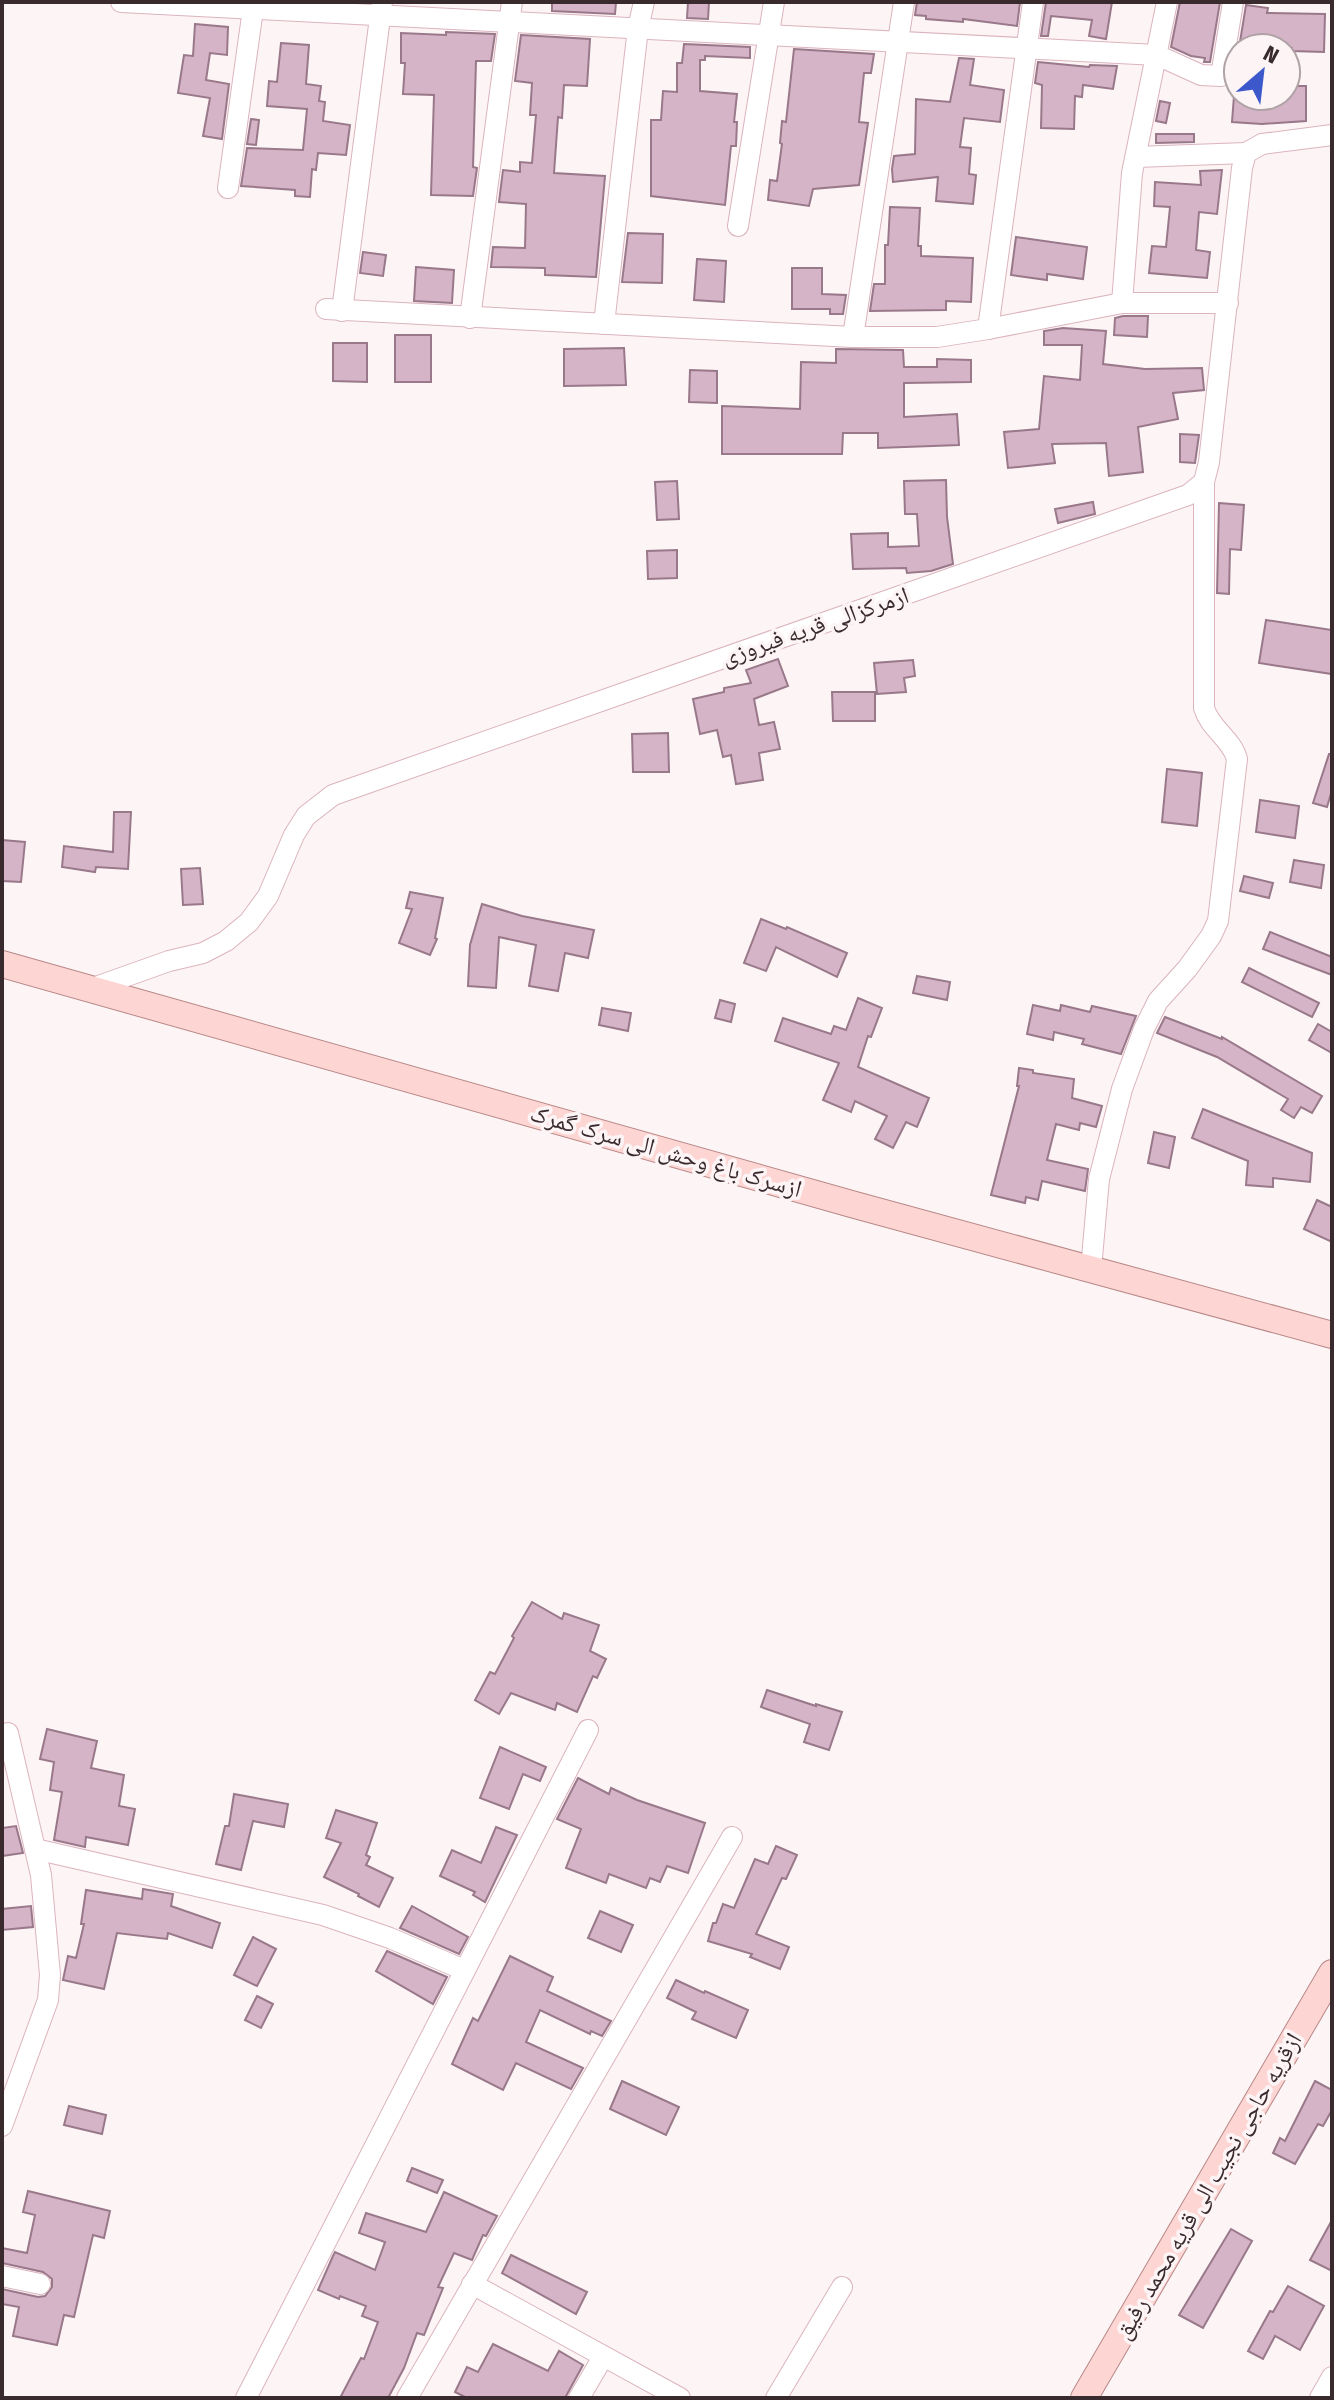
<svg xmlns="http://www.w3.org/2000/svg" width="1334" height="2400" viewBox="0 0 1334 2400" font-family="'Fira Sans Condensed','Noto Naskh Arabic',sans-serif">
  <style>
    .building { fill: #d6b4c7; stroke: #987889; stroke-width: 2 }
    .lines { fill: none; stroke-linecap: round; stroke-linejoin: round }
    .minor-casing { stroke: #dbb4bd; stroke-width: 22 }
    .major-casing { stroke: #b88887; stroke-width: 28 }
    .minor { stroke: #fff; stroke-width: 20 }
    .major { stroke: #fdd6d4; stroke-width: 26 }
    .labels { text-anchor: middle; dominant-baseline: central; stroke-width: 7; stroke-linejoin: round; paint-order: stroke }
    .street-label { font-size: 24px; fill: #392a2e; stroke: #fdf4f6 }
  </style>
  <rect width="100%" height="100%" fill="#fdf4f6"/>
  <g class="building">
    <polygon points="552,2 616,2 615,14 552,11"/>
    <polygon points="688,2 709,2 708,19 687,18"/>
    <polygon points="917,2 1020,2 1017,26 963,19 963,22 926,19 926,16 915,15"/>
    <polygon points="1046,2 1112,2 1106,39 1089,36 1092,20 1051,16 1048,36 1041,36"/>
    <polygon points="1180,2 1220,2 1210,62 1204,62 1205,58 1191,56 1171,47"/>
    <polygon points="1246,5 1268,8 1267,13 1325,14 1324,52 1292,51 1292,48 1239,48"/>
    <polygon points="195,24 228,27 227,55 210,53 206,80 229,84 222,139 203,136 210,98 178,93 184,55 193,56"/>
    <polygon points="446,32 495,34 491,61 476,61 473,167 477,168 473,196 431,195 434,95 403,94 405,63 401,63 401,33 446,35"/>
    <polygon points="521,35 590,39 587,86 564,85 562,118 558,117 554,173 605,176 596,277 545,275 545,268 491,267 493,247 525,248 526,204 499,202 503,170 520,172 520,162 532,163 536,115 530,115 532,83 515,81"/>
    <polygon points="281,43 309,45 306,84 321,86 319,101 325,102 323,121 350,125 346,155 318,153 316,170 312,169 310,197 295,196 295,190 241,186 247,148 303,150 307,109 267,106 269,81 277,82"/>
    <polygon points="684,44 750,47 750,58 705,56 705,60 700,60 700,91 737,94 734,122 737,122 736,146 731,146 725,205 651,196 651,120 661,120 663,91 677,92 677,63 682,63"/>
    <polygon points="794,49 874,54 871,73 864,73 859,122 868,123 859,185 813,189 809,206 768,200 770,180 777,181 782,144 780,143 782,121 786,122"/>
    <polygon points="959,58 974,59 970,85 1004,90 1000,122 964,118 960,147 971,148 969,174 976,175 973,204 936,201 938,177 893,182 892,169 894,156 915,154 916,99 950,102"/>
    <polygon points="1038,62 1089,67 1090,65 1117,66 1113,89 1083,85 1082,97 1075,96 1074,129 1041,128 1042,85 1035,83"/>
    <polygon points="1286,86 1306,86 1306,121 1262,124 1232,122 1234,96 1286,96"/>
    <polygon points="1160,101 1170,103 1166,123 1156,121"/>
    <polygon points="251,119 259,120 256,145 247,144"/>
    <polygon points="1156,134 1194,134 1194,142 1156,143"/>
    <polygon points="1222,170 1217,214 1199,212 1196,250 1210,252 1207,278 1149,273 1152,246 1166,247 1170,207 1154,206 1155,182 1201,185 1200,171"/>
    <polygon points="890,207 920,208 918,246 921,246 921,256 973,258 971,302 946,301 946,310 870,311 874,284 885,284 885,245 888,245"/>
    <polygon points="628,233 663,234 662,283 622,282"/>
    <polygon points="1016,237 1087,247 1083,279 1047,274 1047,280 1011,275"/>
    <polygon points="363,252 386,255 383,276 360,273"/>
    <polygon points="697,259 726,261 724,302 694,300"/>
    <polygon points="416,267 454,270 452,303 414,301"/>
    <polygon points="792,268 822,268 822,294 846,295 843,314 830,314 830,309 792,309"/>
    <polygon points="1123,316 1148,316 1147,337 1114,335 1115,318"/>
    <polygon points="1063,328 1106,331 1103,364 1145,369 1202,368 1204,390 1173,393 1178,419 1138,427 1143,472 1109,476 1106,443 1052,444 1055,463 1008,468 1004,432 1039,429 1044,376 1080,380 1082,345 1044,345 1044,331"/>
    <rect x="395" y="335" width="36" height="47"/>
    <polygon points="333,343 367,343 367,382 333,381"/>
    <polygon points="624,348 626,385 564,386 564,349"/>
    <polygon points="836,349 903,350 904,367 937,367 937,359 971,360 971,382 904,383 904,417 957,414 959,445 878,448 878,433 843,433 842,454 722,454 722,406 800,409 801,362 836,363"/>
    <polygon points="690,370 717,371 717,403 689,402"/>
    <polygon points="1180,434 1199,435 1195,463 1180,462"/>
    <polygon points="946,480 947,517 953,564 931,571 907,573 906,568 853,569 851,534 888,533 888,547 919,546 917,514 905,514 904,481"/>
    <polygon points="677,481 679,519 657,520 655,482"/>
    <polygon points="1093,502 1095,514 1058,523 1055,509"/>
    <polygon points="1219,503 1244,505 1241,550 1230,549 1229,594 1217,593"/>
    <polygon points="677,550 677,578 648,579 647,551"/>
    <polygon points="1266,620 1332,630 1332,674 1259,663"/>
    <polygon points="778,659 788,686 754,699 759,725 774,722 780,749 759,753 763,780 736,784 731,755 723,757 717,730 700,734 693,699 724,692 724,688 751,683 746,670"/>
    <polygon points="913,660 915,676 904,678 906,692 877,694 874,663"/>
    <polygon points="832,692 875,692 875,721 833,721"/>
    <polygon points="668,733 669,772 633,772 632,734"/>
    <polygon points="1329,754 1332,754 1332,790 1327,807 1313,803"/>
    <polygon points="1167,769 1202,773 1197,826 1162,822"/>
    <polygon points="1260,800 1299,806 1295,838 1256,832"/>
    <polygon points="114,812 131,812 128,869 96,867 95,872 62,867 64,846 113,852"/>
    <polygon points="2,840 25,842 21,882 2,881"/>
    <polygon points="1294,860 1324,865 1321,888 1290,882"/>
    <polygon points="200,868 203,904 183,905 181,869"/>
    <polygon points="1244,876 1273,883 1269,898 1240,891"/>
    <polygon points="410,892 443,898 435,938 437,939 430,955 399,943 412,909 406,908"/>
    <polygon points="482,904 522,916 594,930 588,958 565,953 558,991 529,986 536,945 499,937 496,988 468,986 470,945"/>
    <polygon points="761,919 786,929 787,927 847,953 837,977 776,947 766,971 744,963"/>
    <polygon points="1270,932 1332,957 1332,975 1263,949"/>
    <polygon points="1249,968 1319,1003 1312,1017 1242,982"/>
    <polygon points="917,976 950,982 947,1000 913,993"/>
    <polygon points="858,998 882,1008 871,1037 868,1036 858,1067 929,1098 917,1127 906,1122 893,1148 875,1139 887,1116 855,1101 851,1112 823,1100 839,1063 775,1041 783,1018 831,1034 834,1026 846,1030"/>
    <polygon points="720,1000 735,1004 731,1022 715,1018"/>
    <polygon points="1033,1005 1060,1011 1061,1005 1090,1012 1092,1006 1136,1016 1121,1054 1082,1044 1084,1039 1054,1032 1053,1040 1027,1034"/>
    <polygon points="602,1008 631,1013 628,1031 599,1025"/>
    <polygon points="1165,1017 1222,1039 1222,1037 1322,1096 1312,1113 1301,1107 1294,1118 1281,1110 1288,1099 1217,1057 1157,1033"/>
    <polygon points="1318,1024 1332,1032 1332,1053 1309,1040"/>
    <polygon points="1019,1068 1033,1070 1033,1073 1074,1079 1072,1098 1102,1106 1096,1127 1080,1123 1079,1130 1056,1124 1047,1160 1088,1169 1085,1191 1042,1181 1038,1200 1026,1197 1025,1203 991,1195 1019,1086 1017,1086"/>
    <polygon points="1203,1109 1312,1153 1310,1182 1273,1178 1273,1187 1246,1185 1248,1161 1192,1138"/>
    <polygon points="1154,1132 1175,1137 1169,1168 1148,1163"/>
    <polygon points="1317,1200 1332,1207 1332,1242 1304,1229"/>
    <polygon points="532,1602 562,1619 564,1613 599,1625 590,1651 606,1659 597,1678 593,1676 577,1712 557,1703 555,1710 511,1693 499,1714 475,1700 490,1672 495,1674 514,1638 512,1636"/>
    <polygon points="767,1690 816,1706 816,1704 842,1712 829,1750 804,1742 810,1724 761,1707"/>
    <polygon points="47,1729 97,1741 91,1768 124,1775 119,1806 135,1809 128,1845 86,1837 85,1847 54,1840 62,1792 50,1790 54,1762 40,1759"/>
    <polygon points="500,1747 546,1767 540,1781 523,1774 509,1809 480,1798"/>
    <polygon points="578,1778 609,1794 611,1788 637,1800 705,1823 688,1873 667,1866 660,1882 650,1878 646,1888 609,1874 606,1883 566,1868 581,1829 557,1819"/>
    <polygon points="234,1794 288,1804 284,1827 253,1821 241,1870 216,1864 225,1826 229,1826"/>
    <polygon points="336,1810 377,1823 366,1855 370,1857 366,1865 393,1878 379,1907 358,1896 359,1894 324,1877 341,1843 326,1838"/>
    <polygon points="16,1826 23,1853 2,1856 2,1828"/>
    <polygon points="496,1827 517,1835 485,1902 473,1895 475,1892 440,1876 452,1850 481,1863"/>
    <polygon points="776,1846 797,1855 786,1879 782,1878 756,1934 789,1947 780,1969 750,1957 752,1954 708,1941 713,1923 716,1923 723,1904 734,1908 755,1859 768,1864"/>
    <polygon points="143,1889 173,1894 171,1906 220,1923 212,1948 168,1933 167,1939 117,1933 104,1989 63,1980 68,1956 76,1958 84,1924 81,1924 86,1890 142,1899"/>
    <polygon points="31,1906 33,1927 2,1930 2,1909"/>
    <polygon points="412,1906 468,1937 459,1954 400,1928"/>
    <polygon points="600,1911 633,1925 621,1952 588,1938"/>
    <polygon points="253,1937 276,1949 257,1986 234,1975"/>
    <polygon points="387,1951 447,1977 433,2004 376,1971"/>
    <polygon points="510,1956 553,1977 547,1991 611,2021 602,2036 591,2031 590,2034 540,2010 526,2042 583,2068 571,2089 516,2063 503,2090 452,2064 473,2018 478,2021"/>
    <polygon points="676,1980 704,1993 705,1991 748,2010 736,2038 692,2019 696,2012 667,1998"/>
    <polygon points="257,1996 273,2004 261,2028 245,2020"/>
    <polygon points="622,2081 679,2107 666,2135 610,2109"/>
    <polygon points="1315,2081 1332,2090 1332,2110 1323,2126 1318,2124 1295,2164 1273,2153 1280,2138 1285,2141"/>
    <polygon points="69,2106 106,2115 102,2134 64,2125"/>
    <polygon points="412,2168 443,2180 437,2193 407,2181"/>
    <polygon points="28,2191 110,2211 104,2238 93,2235 74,2317 64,2315 57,2345 13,2336 19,2307 2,2304 2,2289 38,2297 45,2296 52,2287 52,2279 43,2272 2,2263 2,2248 27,2253 35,2215 23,2212"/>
    <polygon points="444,2192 497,2216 486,2236 483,2235 472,2260 454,2253 438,2287 443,2288 424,2335 417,2333 404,2368 388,2398 340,2398 361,2358 364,2359 378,2322 362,2316 366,2306 340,2296 339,2299 318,2290 333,2256 335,2252 375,2270 385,2242 359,2233 366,2213 426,2232"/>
    <polygon points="1332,2220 1332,2271 1310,2260"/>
    <polygon points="1231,2229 1252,2241 1203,2328 1179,2315"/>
    <polygon points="511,2255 587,2292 576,2314 502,2273"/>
    <polygon points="1288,2286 1324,2306 1300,2350 1275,2336 1263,2359 1248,2351 1270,2311 1273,2312"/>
    <polygon points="493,2344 548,2371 559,2351 583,2365 565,2398 467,2398 455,2392 467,2367 478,2372"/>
  </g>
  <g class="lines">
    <defs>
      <g id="minor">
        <polyline points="121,2 1157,55 1201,75 1221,76 1233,2"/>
        <polyline points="1136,157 1246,153"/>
        <polyline points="228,188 254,2"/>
        <polyline points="738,226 774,2"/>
        <polyline points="1122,303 1132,173 1167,2"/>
        <polyline points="326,309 853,337 937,337 988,329 1122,303 1228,303"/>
        <polyline points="342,311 382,2"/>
        <polyline points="470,318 512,2"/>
        <polyline points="604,324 638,28 644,2"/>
        <polyline points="988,329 1033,2"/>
        <polyline points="853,337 904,2"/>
        <polyline points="93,988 169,961 203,953 226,941 249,922 268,896 294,835 306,816 333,795 1188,495 1204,482 1209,462 1242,168 1246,153 1262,144 1332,135"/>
        <path d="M1091,1269l8,-90 23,-90 22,-60 14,-28 29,-32 24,-33 7,-15 19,-162c-5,-20 -27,-30 -33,-51v-226"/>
        <polyline points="35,1849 323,1915 390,1938 464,1970"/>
        <polyline points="2,2126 48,2000 50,1975 41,1875 8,1733"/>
        <polyline points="2,2276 40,2284"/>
        <polyline points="472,2284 680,2398"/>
        <polyline points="246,2398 588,1730"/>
        <polyline points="407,2398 732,1837"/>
        <polyline points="579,2398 603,2357"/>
        <polyline points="776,2398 842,2287"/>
        <polyline points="1320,2398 1332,2377"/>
      </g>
      <g id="major">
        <polyline points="2,964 855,1205 1332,1335"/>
        <polyline points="1084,2398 1332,1973"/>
      </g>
    </defs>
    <use href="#minor" class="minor-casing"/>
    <use href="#major" class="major-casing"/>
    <use href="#minor" class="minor"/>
    <use href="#major" class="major"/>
  </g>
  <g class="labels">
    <g class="street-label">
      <text transform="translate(815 626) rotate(-19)">ازمرکزالی قریه فیروزی</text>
      <text transform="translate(666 1151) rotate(16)">ازسرک باغ وحش الی سرک گمرک</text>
      <text transform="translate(1208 2186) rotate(-60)">ازقریه حاجی نجیب الی قریه محمد رفیق</text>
    </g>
  </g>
  <rect width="1334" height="2400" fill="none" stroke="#392a2e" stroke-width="8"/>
  <g transform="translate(1262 72) rotate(28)"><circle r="38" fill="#fdf4f6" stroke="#afa3a6" stroke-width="2"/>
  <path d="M0-6L14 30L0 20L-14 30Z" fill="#3d58ca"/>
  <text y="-12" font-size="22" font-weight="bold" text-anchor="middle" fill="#392a2e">N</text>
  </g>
</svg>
